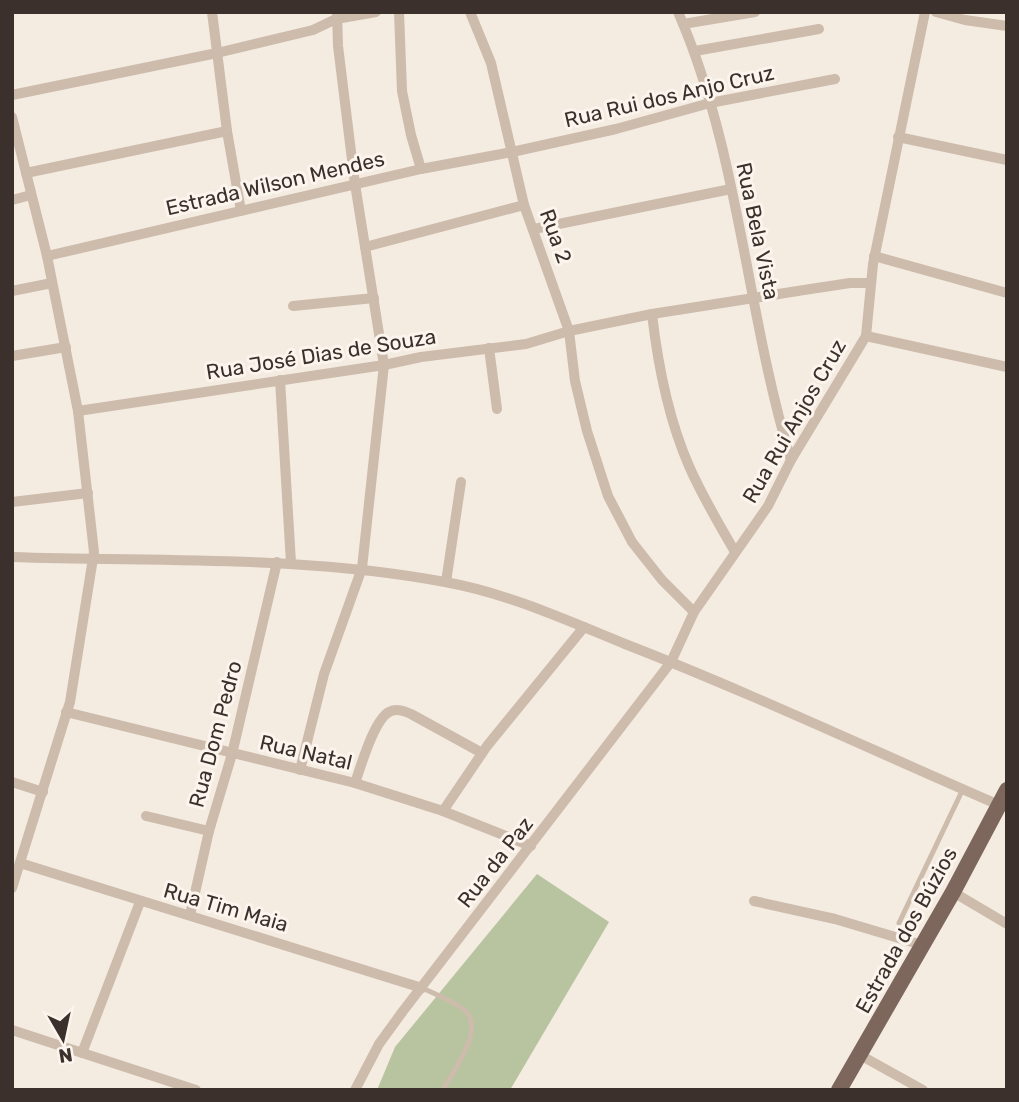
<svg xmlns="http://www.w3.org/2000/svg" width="1019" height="1102" viewBox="0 0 1019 1102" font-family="Rubik,sans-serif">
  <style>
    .green { fill: #b8c4a0 }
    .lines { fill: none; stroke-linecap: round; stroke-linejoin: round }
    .service { stroke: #cdbbac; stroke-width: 5 }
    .minor { stroke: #cdbbac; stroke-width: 10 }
    .primary { stroke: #7d675c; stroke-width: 16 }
    .labels { text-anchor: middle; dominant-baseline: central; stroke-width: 6; stroke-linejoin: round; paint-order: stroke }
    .street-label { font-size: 21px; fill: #3b302b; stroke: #fbf5ee }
  </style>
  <rect width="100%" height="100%" fill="#f4ebe1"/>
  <polygon class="green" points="537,874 609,922 510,1090 377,1090 395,1047"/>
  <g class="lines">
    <g class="service">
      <polyline points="899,923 963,789"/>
      <path d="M422,988c13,6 28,12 40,20 26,18 -8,61 -19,82"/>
    </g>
    <g class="minor">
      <polyline points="212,12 227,131 241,211"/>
      <polyline points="399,12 402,91 411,135 421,169"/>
      <polyline points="470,12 491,63 524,205 569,331 575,381 587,431 608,496 632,542 662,580 694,612"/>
      <path d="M678,12c62,142 68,301 113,448"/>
      <polyline points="936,12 965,20 1007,26"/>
      <polyline points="683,24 755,12"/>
      <polyline points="695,51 819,29"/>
      <polyline points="12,95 217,53 313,30 336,19 376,12"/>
      <polyline points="12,117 47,256 78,411 94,552 70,702 12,888"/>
      <polyline points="898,137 1007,160"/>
      <polyline points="26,173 227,131"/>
      <polyline points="12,200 31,195"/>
      <polyline points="534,229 731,189"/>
      <polyline points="365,247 524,205"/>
      <polyline points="47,256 421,169 512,152 616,129 710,103 835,79"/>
      <polyline points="874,256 1007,293"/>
      <polyline points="12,291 52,283"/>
      <polyline points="293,306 374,298"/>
      <path d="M652,314c6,52 16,104 37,152 13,30 30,58 46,86"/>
      <polyline points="866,336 1007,367"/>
      <polyline points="489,348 497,409"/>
      <polyline points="12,356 66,347"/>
      <polyline points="280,380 291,563"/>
      <polyline points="78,411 384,365 421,357 526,344 569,331 652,314 804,290 850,283 870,283"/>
      <polyline points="12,502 88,493"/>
      <path d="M12,557c144,5 290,-2 433,25 62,11 121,38 180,62 126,49 249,107 374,161"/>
      <polyline points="446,582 461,482"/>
      <polyline points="66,712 355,783 443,811 531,846"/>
      <polyline points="300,770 324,674 362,568 384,365 355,184 338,46 337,12"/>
      <polyline points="12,782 43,792"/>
      <path d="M355,783c6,-17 19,-63 34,-71 8,-4 15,-1 22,2l71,39"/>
      <polyline points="443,811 487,746 584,627"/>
      <polyline points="146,816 209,831"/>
      <polyline points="20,863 422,988"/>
      <polyline points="953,892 1007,924"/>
      <polyline points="754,901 835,919 922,945"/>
      <polyline points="190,915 209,831 232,754 277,562"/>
      <polyline points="12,1030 196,1090"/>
      <polyline points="82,1053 140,902"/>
      <polyline points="860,1055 923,1090"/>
      <polyline points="355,1090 379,1044 403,1011 671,662 694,612 768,506 791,460 866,336 873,264 925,12"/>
    </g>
    <polyline class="primary" points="839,1090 953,892 1007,790"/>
  </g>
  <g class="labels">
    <g class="street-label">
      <text transform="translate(669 96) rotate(-13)">Rua Rui dos Anjo Cruz</text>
      <text transform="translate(275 183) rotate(-13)">Estrada Wilson Mendes</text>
      <text transform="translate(758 231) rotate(78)">Rua Bela Vista</text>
      <text transform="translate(556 236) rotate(70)">Rua 2</text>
      <text transform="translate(321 354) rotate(-9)">Rua José Dias de Souza</text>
      <text transform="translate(794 421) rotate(-60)">Rua Rui Anjos Cruz</text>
      <text transform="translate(215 734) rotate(-75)">Rua Dom Pedro</text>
      <text transform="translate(306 752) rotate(13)">Rua Natal</text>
      <text transform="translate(495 862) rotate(-52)">Rua da Paz</text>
      <text transform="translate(226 907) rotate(16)">Rua Tim Maia</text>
      <text transform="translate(906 930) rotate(-61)">Estrada dos Búzios</text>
    </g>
  </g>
  <rect width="1019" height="1102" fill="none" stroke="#3b302b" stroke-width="28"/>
  <g transform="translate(63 1039) rotate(171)" stroke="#fbf5ee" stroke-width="5" paint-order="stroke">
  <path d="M0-5L12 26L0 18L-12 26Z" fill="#3b302b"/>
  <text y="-10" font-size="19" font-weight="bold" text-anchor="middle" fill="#3b302b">N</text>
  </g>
</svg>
